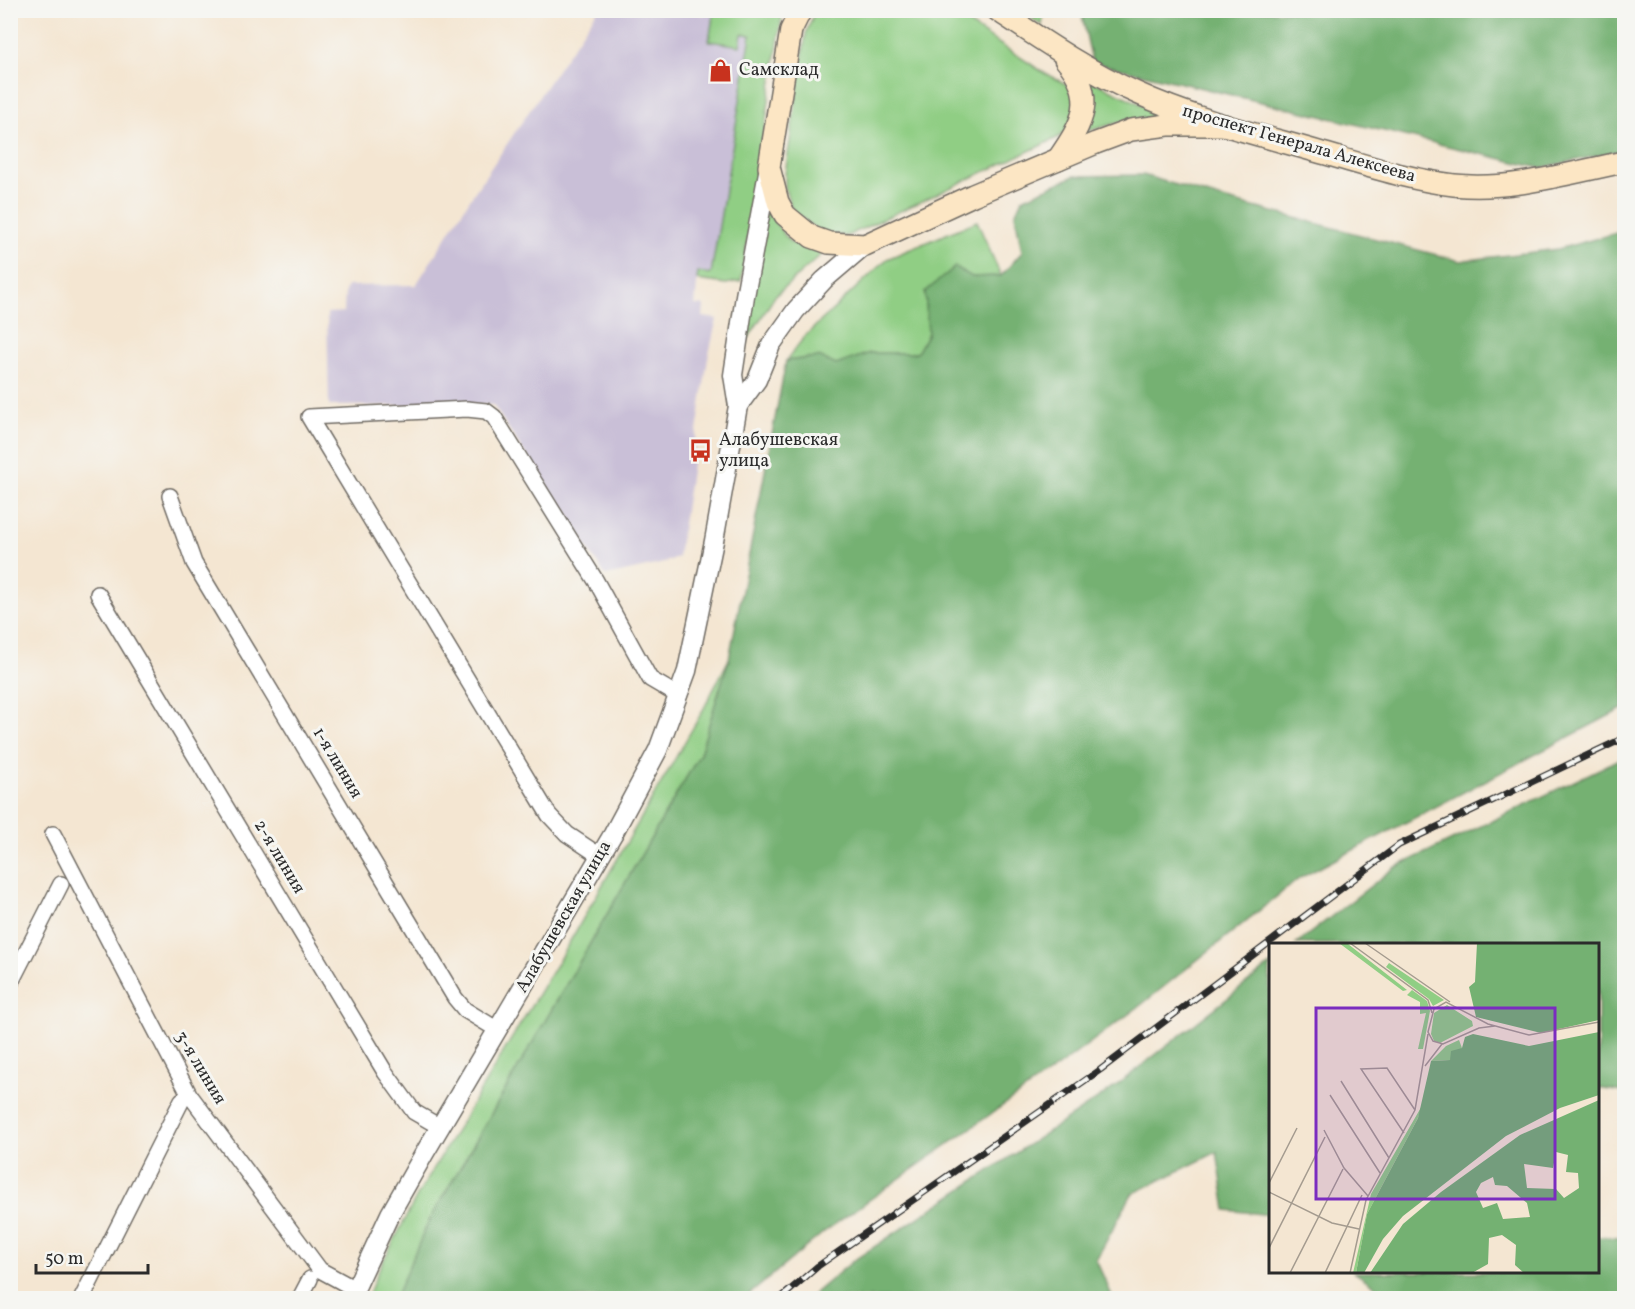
<svg xmlns="http://www.w3.org/2000/svg" width="1635" height="1309" viewBox="0 0 1635 1309" font-family="Vollkorn,serif">
  <style>
    .industrial { fill: #c9bfd7 }
    .green { fill: #90ce84; stroke: #5e7c58; stroke-width: 1.5 }
    .forest { fill: #74b172; stroke: #506e4e; stroke-width: 1.5 }
    .lines { fill: none; stroke-linecap: round; stroke-linejoin: round }
    .minor-casing { stroke: #716c65; stroke-width: 18 }
    .tertiary-casing { stroke: #716c65; stroke-width: 21 }
    .secondary-casing { stroke: #716c65; stroke-width: 24 }
    .minor { stroke: #fff; stroke-width: 15 }
    .tertiary { stroke: #fff; stroke-width: 18 }
    .secondary { stroke: #fce6c4; stroke-width: 21 }
    .rail-casing { stroke: #2b2b2b; stroke-width: 7 }
    .rail { stroke: #f6f6f2; stroke-width: 4.5; stroke-dasharray: 14; stroke-linecap: butt }
    .labels { text-anchor: middle; dominant-baseline: central; stroke-width: 6; stroke-linejoin: round; paint-order: stroke }
    .poi-label { font-size: 18px; fill: #2b2b2b; stroke: #f6f6f2; text-anchor: start }
    .street-label { font-size: 18px; fill: #2b2b2b; stroke: #f6f6f2 }
    .inset-road { fill: none; stroke: #a49b8f; stroke-width: 1.5 }
    .view { fill: #7b2cbf; fill-opacity: 0.15; stroke: #7b2cbf; stroke-width: 3 }
    .inset-edge { fill: none; stroke: #2b2b2b; stroke-width: 3 }
  </style>
  <rect width="100%" height="100%" fill="#f6f6f2"/>
  <filter id="ink" filterUnits="userSpaceOnUse"><feTurbulence type="fractalNoise" baseFrequency=".0167" numOctaves="2"/><feDisplacementMap in="SourceGraphic" scale="12" xChannelSelector="R" yChannelSelector="G"/><feConvolveMatrix kernelMatrix="1 2 1 2 8 2 1 2 1" color-interpolation-filters="sRGB"/></filter>
  <filter id="wash" filterUnits="userSpaceOnUse"><feTurbulence type="fractalNoise" baseFrequency=".008" numOctaves="4" result="noise"/><feDisplacementMap in="SourceGraphic" scale="24" xChannelSelector="R" yChannelSelector="G"/><feGaussianBlur stdDeviation="1.35" result="paint"/><feColorMatrix in="noise" values="0 0 0 0 0 0 0 0 0 0 0 0 0 0 0 0 0 1.4 0 .05"/><feComposite in="paint" operator="in"/></filter>
  <g filter="url(#wash)">
    <rect width="100%" height="100%" fill="#f4e6d2"/>
    <polygon class="industrial" points="699,10 699,14 704,15 705,11 714,11 709,41 740,46 742,34 751,35 711,274 698,272 695,305 704,305 703,317 717,319 708,358 678,557 660,564 606,576 493,405 329,406 327,313 344,312 345,291 347,286 416,285 474,193 597,11"/>
    <g class="green">
      <polygon points="714,11 781,11 782,17 741,281 726,284 697,280 698,272 711,274 751,35 742,34 740,46 709,41"/>
      <polygon points="815,11 949,11 1046,74 1068,85 1075,95 1076,109 1066,132 1057,138 847,236 821,233 792,210 785,189 785,174 806,33"/>
      <polygon points="1020,11 1041,11 1043,16 1042,25"/>
      <path d="M1088,79l80,38 -40,3 -40,11c7,-18 8,-34 0,-52z"/>
      <polygon points="766,210 790,242 823,253 775,296 744,345"/>
      <polygon points="977,221 1001,276 972,277 928,333 917,353 870,353 836,365 819,357 786,361 805,336 887,259"/>
      <polygon points="729,659 700,754 428,1223 395,1298 367,1298 378,1271 417,1196 569,943 702,712"/>
    </g>
    <g class="forest">
      <polygon points="1081,11 1624,11 1624,150 1540,168 1092,62"/>
      <polygon points="1143,175 1223,199 1460,261 1558,249 1624,231 1624,708 1300,878 1141,1005 1059,1066 824,1232 745,1298 395,1298 428,1223 700,754 729,659 786,361 819,357 836,365 870,353 917,353 928,333 925,292 955,267 972,277 1001,276 1022,252 1015,214 1022,199 1074,176"/>
      <polygon points="1624,757 1624,1079 1622,1092 1598,1088 1598,944 1296,944 1394,868"/>
      <polygon points="1270,965 1270,1215 1226,1210 1217,1152 1132,1194 1096,1260 1113,1298 809,1298 854,1260 1108,1092"/>
      <polygon points="1598,1237 1624,1238 1624,1298 1393,1298 1354,1272 1598,1272"/>
    </g>
  </g>
  <g filter="url(#ink)">
    <g class="lines">
      <defs>
        <g id="minor">
          <polyline points="170,496 194,563 455,998 465,1010 498,1030"/>
          <polyline points="98,594 385,1072 414,1112 440,1127"/>
          <polyline points="53,834 189,1094 320,1270 355,1289"/>
          <polyline points="600,856 567,834 549,815 309,417 467,409 486,411 494,417 596,581 650,679 679,696"/>
          <polyline points="10,984 61,884"/>
          <polyline points="82,1298 182,1100"/>
          <polyline points="300,1298 310,1279"/>
        </g>
        <g id="tertiary">
          <polyline points="738,406 757,380 771,345 796,310 824,280 865,245"/>
          <polyline points="351,1298 390,1214 424,1154 613,834 658,750 687,671 714,541 738,406 733,375 745,296 769,167"/>
        </g>
        <g id="secondary">
          <polyline points="801,10 791,30 769,167 778,202 785,215 812,237 829,243 865,245 973,195 1096,143 1131,130 1168,125 1224,125"/>
          <path d="M997,10c45,30 90,61 140,83 59,27 123,42 185,60 43,12 88,27 132,32 57,6 115,-12 170,-23"/>
          <path d="M1058,159c25,-36 40,-62 7,-100"/>
        </g>
      </defs>
      <use href="#minor" class="minor-casing"/>
      <use href="#tertiary" class="tertiary-casing"/>
      <use href="#secondary" class="secondary-casing"/>
      <use href="#minor" class="minor"/>
      <use href="#tertiary" class="tertiary"/>
      <use href="#secondary" class="secondary"/>
      <defs>
        <polyline id="rail" points="781,1298 818,1266 1100,1070 1399,845 1624,738"/>
      </defs>
      <use href="#rail" class="rail-casing"/>
      <use href="#rail" class="rail"/>
    </g>
  </g>
  <defs>
    <symbol id="shop-bare" viewBox="-9 -9 18 18"><path d="M-5-2.5h2.3a2.7 3.5 0 0 1 5.4 0H5L5.5 6h-11ZM-1.5-2.5h3a1.5 2.3 0 0 0-3 0Z" fill="#c8321e" stroke="#f6f6f2" stroke-width="2.5" paint-order="stroke"/></symbol>
    <symbol id="bus-bare" viewBox="-9 -9 18 18"><path d="M-5-6H5V4H4V6H2V4H-2V6H-4V4H-5ZM-3.5-4V0h7V-4ZM-3.5 1.2v1.5H-2V1.2ZM2 1.2v1.5H3.5V1.2Z" fill="#c8321e" stroke="#f6f6f2" stroke-width="2.5" paint-order="stroke"/></symbol>
  </defs>
  <g fill-rule="evenodd">
    <use href="#shop-bare" x="704" y="54" width="33" height="33"/>
    <use href="#bus-bare" x="684" y="434" width="33" height="33"/>
  </g>
  <g class="labels">
    <g class="poi-label">
      <text x="739" y="70">Самсклад</text>
      <text x="719" y="440">Алабушевская<tspan x="719" dy="21">улица</tspan></text>
    </g>
    <g class="street-label">
      <text transform="translate(1299 144) rotate(16)">проспект Генерала Алексеева</text>
      <text transform="translate(337 763) rotate(59)">1-я линия</text>
      <text transform="translate(279 857) rotate(59)">2-я линия</text>
      <text transform="translate(564 917) rotate(-60)">Алабушевская улица</text>
      <text transform="translate(200 1068) rotate(59)">3-я линия</text>
    </g>
  </g>
  <g transform="translate(1269 943)">
    <rect width="330" height="330" fill="#f4e6d2"/>
    <path d="M70,0l9,1 59,46 -4,1zM120,20l55,37 -11,6 -4,-7 -43,-32zM143,47l15,11 3,10 -7,38h-5l8,-36 -6,1v-12l-13,-7zM178,62l25,16 1,5 -33,17 -6,-2 -3,-7 3,-21zM190,97l3,8 -12,12 -19,1 15,-15zM154,161l-5,14 -51,96 -11,59h-3l18,-79z" fill="#90ce84"/>
    <path d="M208,0h122v77l-58,13 -65,-16 -7,-30 6,-5zM330,89v63l-39,13 -54,28 -103,80 -20,23 -19,34h-8l11,-59 51,-96 13,-57 19,-1 1,-9 11,-3 3,-11 8,-3 56,12zM330,157v173h-75l-9,-8 1,-20 -14,-10 -13,3 -1,26 -16,9h-102l33,-49 38,-32 79,-57zM287,209l12,3 -2,17 12,1 1,15 -15,10 -8,-9 -29,-1 -3,-24 29,4zM224,234l2,8 12,1 20,17 3,14 -27,2 -6,-16 -14,5 -7,-16 5,-9z" fill="#74b172" fill-rule="evenodd"/>
    <path class="inset-road" d="M81,0l78,57 4,13M96,0l85,59M226,83l-16,2 -36,16 -10,-3 -5,-9 6,-23 12,-7 42,22 41,11 70,-13M156,123l17,-22M72,138l48,77M61,152l50,78M55,187l20,38 24,28M135,190l-43,-64 26,-1 28,42M0,240l28,-55M0,249l63,31 27,6M0,305l56,-111M21,330l53,-104M56,330l37,-78M81,330l16,-73 49,-90 13,-76"/>
    <path class="view" d="M47,65h239v191h-239z"/>
    <rect width="330" height="330" class="inset-edge"/>
  </g>
  <rect width="1635" height="1309" fill="none" stroke="#f6f6f2" stroke-width="36"/>
  <path d="M36 1264v9h112v-9" fill="none" stroke="#2b2b2b" stroke-width="3"/>
  <text x="45" y="1264" font-size="18" fill="#2b2b2b" stroke="#f6f6f2" stroke-width="4.5" paint-order="stroke">50 m</text>
</svg>
